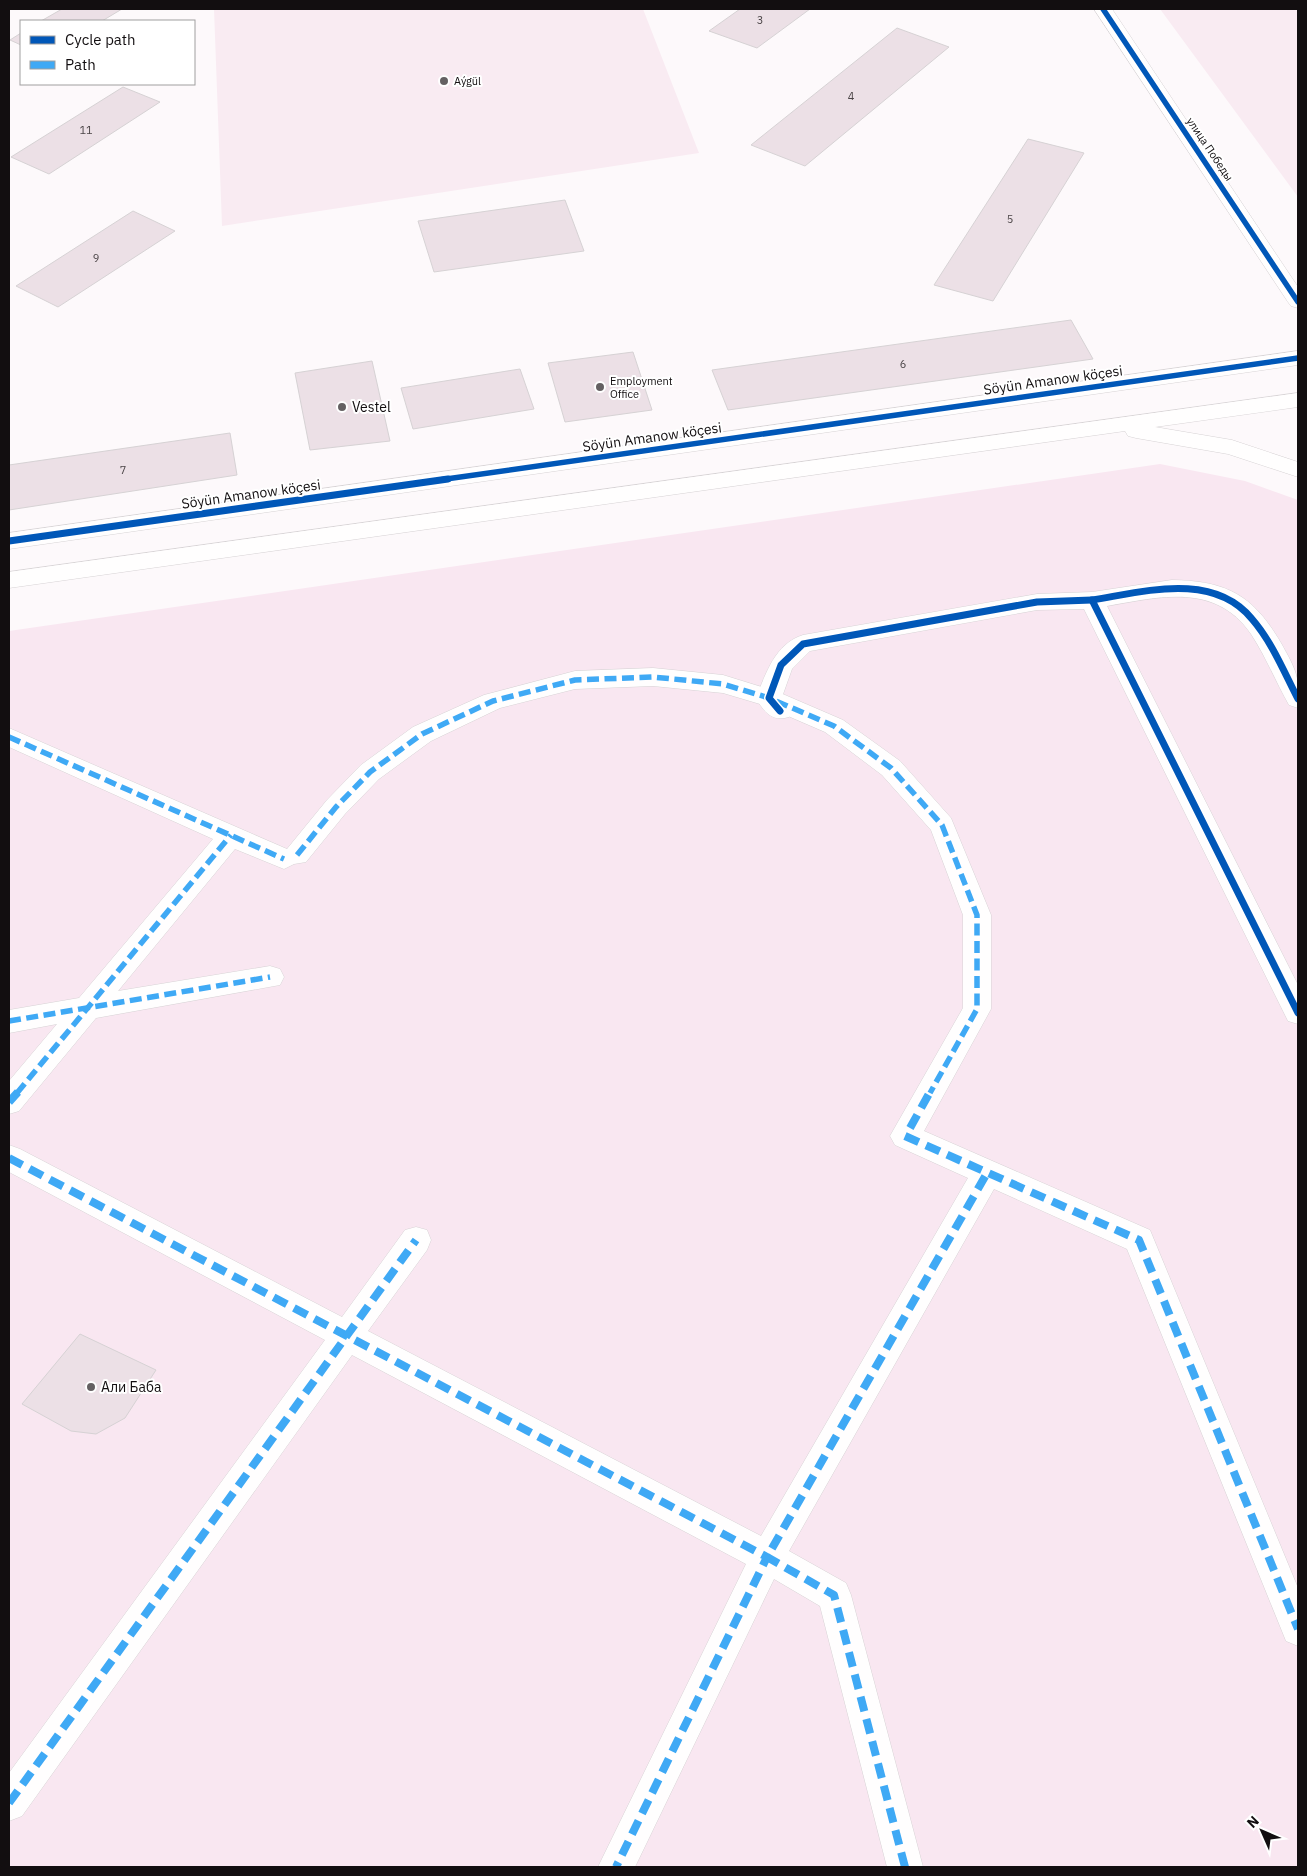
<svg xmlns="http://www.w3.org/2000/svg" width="1307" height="1876" viewBox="0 0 1307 1876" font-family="'IBM Plex Sans',sans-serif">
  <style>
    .built { fill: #f9ebf2 }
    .green { fill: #f9e7f1 }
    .building { fill: #ece0e6; stroke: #d6d2d4 }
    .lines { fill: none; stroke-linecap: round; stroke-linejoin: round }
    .pedestrian-casing { stroke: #d7d3d5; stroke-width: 1 }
    .minor-casing { stroke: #d7d3d5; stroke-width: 1 }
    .tertiary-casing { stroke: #d7d3d5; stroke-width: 1 }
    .pedestrian { fill: #fffefe; fill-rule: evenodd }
    .minor { fill: #fffefe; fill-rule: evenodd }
    .tertiary { fill: #fffefe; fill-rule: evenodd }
    .quiet-far1 { stroke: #3fa9f5; stroke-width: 5.5; stroke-dasharray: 12 5.5; stroke-linecap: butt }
    .quiet { stroke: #3fa9f5; stroke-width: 8; stroke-dasharray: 15 8; stroke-linecap: butt }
    .cycleway-far1-casing { stroke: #fff; stroke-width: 8 }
    .cycleway-casing { stroke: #fff; stroke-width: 10 }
    .cycleway-far1 { stroke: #0057b8; stroke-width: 5.5 }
    .cycleway { stroke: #0057b8; stroke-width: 7 }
    .poi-dot { fill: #646062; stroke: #fff; stroke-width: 2 }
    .labels { text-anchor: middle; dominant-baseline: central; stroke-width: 4; stroke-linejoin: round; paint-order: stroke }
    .number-label { font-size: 11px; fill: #4a4446 }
    .far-poi-label { font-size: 11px; fill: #120e10; stroke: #fff; text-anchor: start }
    .far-street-label { font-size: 11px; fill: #120e10; stroke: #fff }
    .street-label { font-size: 14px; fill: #120e10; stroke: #fff }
    .poi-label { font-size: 14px; fill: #120e10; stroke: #fff; text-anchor: start }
  </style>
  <rect width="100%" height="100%" fill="#fdf9fb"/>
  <g class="built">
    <polygon points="214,9 643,9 699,153 222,226"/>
    <polygon points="1160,9 1298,9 1298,197"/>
  </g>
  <polygon class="green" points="1160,464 1245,481 1298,500 1298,1867 9,1867 9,631"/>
  <g class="building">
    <polygon points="62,9 122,9 102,21 41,21"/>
    <polygon points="740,9 810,9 757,48 709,31"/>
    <polygon points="897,28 949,47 805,166 751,145"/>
    <polygon points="21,33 21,45 10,40"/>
    <polygon points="123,87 160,102 49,174 11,157"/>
    <polygon points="1028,139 1084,153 993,301 934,285"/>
    <polygon points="565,200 584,251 434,272 418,221"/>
    <polygon points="133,211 175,231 58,307 16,286"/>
    <polygon points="1071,320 1093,359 728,410 712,370"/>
    <polygon points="633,352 652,410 565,422 548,363"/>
    <polygon points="372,361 390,441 310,450 295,373"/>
    <polygon points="520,369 534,409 413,429 401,388"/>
    <polygon points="230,433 237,475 9,510 9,465"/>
    <polygon points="80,1334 156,1370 125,1418 96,1434 71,1431 22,1404"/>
  </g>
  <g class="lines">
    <defs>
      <polygon id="pedestrian" points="653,668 723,675 778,692 843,720 900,761 951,818 991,915 991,1009 924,1131 1150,1230 1298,1588 1298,1646 1286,1641 1127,1249 994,1189 789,1551 846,1583 851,1595 923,1867 887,1867 820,1606 774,1579 635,1867 598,1867 746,1564 352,1355 22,1816 9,1821 9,1773 325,1340 9,1172 9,1145 20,1149 342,1317 405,1230 416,1227 427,1230 431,1240 427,1250 368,1331 761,1536 968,1178 895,1145 890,1136 963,1008 963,915 931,830 882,775 825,732 760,704 723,693 653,686 575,689 500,708 431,741 379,779 345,814 306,862 294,864 284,869 235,849 118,991 270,966 280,969 284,977 280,985 96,1018 19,1111 9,1114 9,1081 57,1024 9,1033 9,1010 79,998 213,839 9,747 9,728 287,849 327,800 361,765 413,727 484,695 575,671"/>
      <g id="minor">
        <polygon points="1094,9 1112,9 1298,287 1298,308 1291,306 1288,302"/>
        <path d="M1172,580c55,1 81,15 109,63 15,27 19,34 17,65l-9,-3c-13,-23 -23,-48 -38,-71 -36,-52 -91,-37 -144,-28l191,379v39l-10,-3 -204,-412 -47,1 -227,41 -18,18 -10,28 11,14 -4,6c-17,5 -25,-5 -33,-19 10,-25 19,-54 47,-63l234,-41 55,-2z"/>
      </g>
      <g id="tertiary">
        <polygon points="1298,351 1298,365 9,549 9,533"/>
        <polygon points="1298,393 1298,407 1155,427 1232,440 1298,462 1298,477 1228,454 1136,438 1128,436 1125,431 9,588 9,572"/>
      </g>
    </defs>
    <use href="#pedestrian" class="pedestrian-casing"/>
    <use href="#minor" class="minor-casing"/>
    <use href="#tertiary" class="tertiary-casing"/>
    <use href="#pedestrian" class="pedestrian"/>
    <use href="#minor" class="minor"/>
    <use href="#tertiary" class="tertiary"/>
    <g class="quiet-far1">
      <polyline points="9,737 284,859"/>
      <polyline points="297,855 336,807 370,772 422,734 493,701 575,680 653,677 723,684 769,698 834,726 891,768 942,825 977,915 977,1009 930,1093"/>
      <polyline points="9,1021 270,977"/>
      <polyline points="17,1093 231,835"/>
    </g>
    <g class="quiet">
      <polyline points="9,1102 18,1092"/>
      <polyline points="910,1128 930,1092"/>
      <polyline points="905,1136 1139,1240 1298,1629"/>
      <polyline points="9,1158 767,1557 616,1867"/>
      <polyline points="9,1803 416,1240"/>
      <polyline points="905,1867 834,1595 767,1557 987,1173"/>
    </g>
    <defs>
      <g id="cycleway-far1">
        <polyline points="1103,9 1298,302"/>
        <polyline points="439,480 1298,358"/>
      </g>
      <g id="cycleway">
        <polyline points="9,541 448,479"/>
        <path d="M1298,699c-14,-27 -26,-57 -46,-80 -39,-48 -109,-27 -160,-19l206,413"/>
        <polyline points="780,711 769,698 781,665 803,644 1037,602 1092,600"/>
      </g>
    </defs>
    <use href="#cycleway-far1" class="cycleway-far1-casing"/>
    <use href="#cycleway" class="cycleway-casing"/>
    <use href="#cycleway-far1" class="cycleway-far1"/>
    <use href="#cycleway" class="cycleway"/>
  </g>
  <g class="poi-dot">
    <circle cx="444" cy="81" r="5"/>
    <circle cx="600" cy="387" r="5"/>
    <circle cx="342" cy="407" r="5"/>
    <circle cx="91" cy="1387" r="5"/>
  </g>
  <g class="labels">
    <g class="number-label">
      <text x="760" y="20">3</text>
      <text x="851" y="96">4</text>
      <text x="86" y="130">11</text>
      <text x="1010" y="219">5</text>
      <text x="96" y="258">9</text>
      <text x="903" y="364">6</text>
      <text x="123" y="470">7</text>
    </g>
    <g class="far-poi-label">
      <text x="454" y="81">Aýgül</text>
      <text x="610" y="381">Employment<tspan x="610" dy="13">Office</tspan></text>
    </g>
    <g class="far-street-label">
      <text transform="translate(1210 149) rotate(56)">улица Победы</text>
    </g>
    <g class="street-label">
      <text transform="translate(1053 380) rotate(-8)">Söyün Amanow köçesi</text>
      <text transform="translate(652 437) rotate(-8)">Söyün Amanow köçesi</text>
      <text transform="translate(251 494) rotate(-8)">Söyün Amanow köçesi</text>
    </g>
    <g class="poi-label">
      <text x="352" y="407">Vestel</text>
      <text x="101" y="1387">Али Баба</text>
    </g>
  </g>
  <rect width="1307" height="1876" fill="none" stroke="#120e10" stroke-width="20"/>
  <rect x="20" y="20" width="175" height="65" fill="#ffffff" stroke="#a09f9f"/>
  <rect x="30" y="36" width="25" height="8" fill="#0057b8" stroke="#a09f9f"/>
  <text x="65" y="45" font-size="15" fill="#120e10">Cycle path</text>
  <rect x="30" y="61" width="25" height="8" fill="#3fa9f5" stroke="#a09f9f"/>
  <text x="65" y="70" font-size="15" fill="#120e10">Path</text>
  <g transform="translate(1262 1831) rotate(315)" stroke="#ffffff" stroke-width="4" paint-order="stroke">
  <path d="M0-4L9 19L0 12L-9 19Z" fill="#120e10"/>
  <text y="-8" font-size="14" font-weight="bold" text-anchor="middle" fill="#120e10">N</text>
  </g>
</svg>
